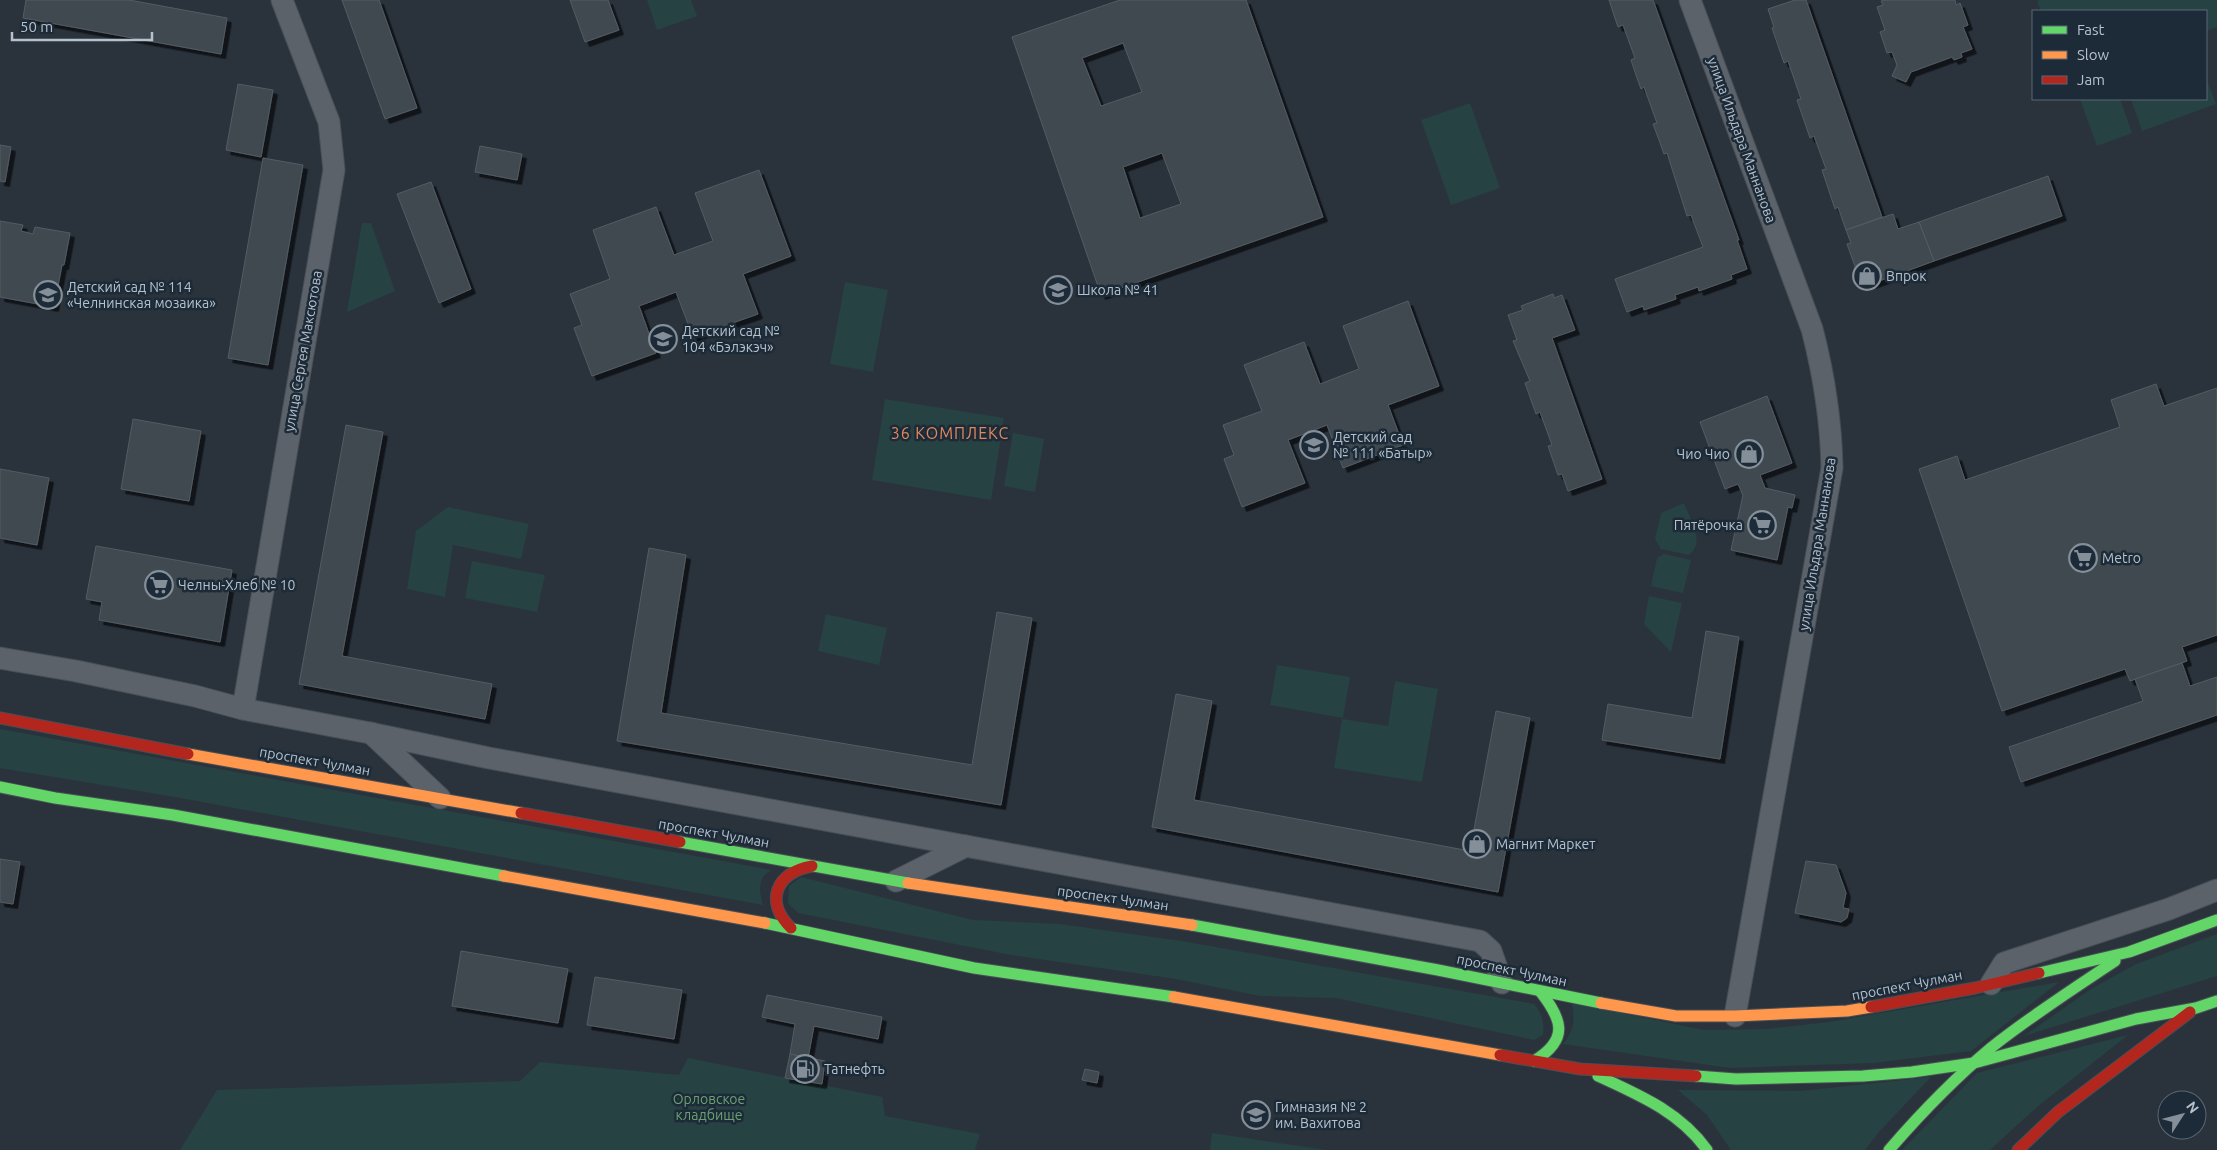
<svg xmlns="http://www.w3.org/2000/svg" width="2217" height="1150" viewBox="0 0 2217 1150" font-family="Ubuntu,sans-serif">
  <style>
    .green { fill: #274243 }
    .building { fill: #40484f; stroke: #535c63; fill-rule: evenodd; filter: url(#shadow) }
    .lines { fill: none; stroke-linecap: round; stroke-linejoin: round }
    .street-casing { stroke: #494f56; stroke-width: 23 }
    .fast-casing { stroke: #494f56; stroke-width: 13 }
    .slow-casing { stroke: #494f56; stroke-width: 13 }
    .jam-casing { stroke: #494f56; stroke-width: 13 }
    .street { stroke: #5c6269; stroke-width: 21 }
    .fast { stroke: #63d668; stroke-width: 11 }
    .slow { stroke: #ff974d; stroke-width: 11 }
    .jam { stroke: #b3261e; stroke-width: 11 }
    .labels { text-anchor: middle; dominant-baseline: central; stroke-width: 5; stroke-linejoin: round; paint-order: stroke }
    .street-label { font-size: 14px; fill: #b5c1cd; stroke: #1d2b38 }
    .poi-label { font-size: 14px; fill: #b5c1cd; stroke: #1d2b38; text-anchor: start }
    .park-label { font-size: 14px; fill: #6aa071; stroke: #1d2b38 }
    .quarter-label { font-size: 16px; letter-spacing: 1px; fill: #df895e; stroke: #1d2b38 }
  </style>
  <defs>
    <filter id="shadow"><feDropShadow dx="4.5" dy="4.5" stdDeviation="0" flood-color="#0009"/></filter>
  </defs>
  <rect width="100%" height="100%" fill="#2a333c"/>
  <g class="green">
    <polygon points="647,0 691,0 697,16 657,30"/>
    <polygon points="2040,0 2217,0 2217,27 2206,31 2206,11 2041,11 2037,1"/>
    <polygon points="2206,78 2216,104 2142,131 2131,99 2206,99"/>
    <polygon points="2080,99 2120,99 2132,133 2097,146"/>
    <polygon points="1470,103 1500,188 1451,205 1421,120"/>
    <polygon points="362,223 371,223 395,291 347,312"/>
    <polygon points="845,282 888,290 873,372 830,364"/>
    <polygon points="885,399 1004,418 991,500 872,480"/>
    <polygon points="1013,433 1044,439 1035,492 1004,486"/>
    <path d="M1684,503c6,16 22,39 5,52l-28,-6 -6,-10 6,-26z"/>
    <polygon points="448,507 529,524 521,559 453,545 445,597 407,589 416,531"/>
    <polygon points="1664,554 1691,560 1683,593 1651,586 1657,558"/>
    <polygon points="472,561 545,575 537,612 465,598"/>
    <polygon points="1649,596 1682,603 1671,652 1644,624"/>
    <polygon points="826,614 887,628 879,665 818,651"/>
    <polygon points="1277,665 1350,677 1343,718 1270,705"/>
    <polygon points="1395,681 1438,689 1422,782 1334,768 1342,719 1388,726"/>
    <path d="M0,729l772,141c-15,7 -13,21 -9,35l-588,-108 -175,-29z"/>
    <path d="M801,877l172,43 87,4 122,17 352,63c9,11 10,18 9,31l-9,5 -198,-42 -76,-2 -84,-17 -165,-24 -213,-42 -10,-10 1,-17z"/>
    <polygon points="2217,934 2217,976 2024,1036 2091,989 2136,964"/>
    <path d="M2059,982l-88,69 -97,12 -144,5 -167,-24c11,-13 12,-24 9,-41l132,27 62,-1 63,-7z"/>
    <polygon points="2128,1035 2037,1107 1990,1150 1902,1150 1977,1073"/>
    <polygon points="688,1058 882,1097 885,1116 980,1134 975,1150 180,1150 217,1090 520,1081 540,1062 679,1075"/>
    <polygon points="1931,1077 1878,1133 1865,1150 1731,1150 1707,1115 1678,1090 1801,1091"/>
    <polygon points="1212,1133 1326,1150 1210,1150"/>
  </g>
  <g class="building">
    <polygon points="26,0 129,0 227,18 221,54 23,18"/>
    <polygon points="342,0 379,0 417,108 385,119"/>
    <polygon points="570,0 608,0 619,30 585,42"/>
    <path d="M1120,0h126l77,217 -222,78 -89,-258zM1123,43l19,49 -41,14 -19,-48zM1162,153l19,51 -41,14 -17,-51z"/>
    <polygon points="1609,0 1653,0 1739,240 1737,240 1747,269 1731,275 1732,279 1699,291 1698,287 1675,295 1676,299 1644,310 1643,306 1627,312 1615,279 1703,247 1691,215 1687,216 1667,153 1664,154 1659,140 1653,124 1657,123 1644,87 1641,89 1636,75 1631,60 1635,58 1623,25 1618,27"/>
    <polygon points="1795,0 1806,0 1882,217 1846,230 1838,207 1835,209 1822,170 1826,169 1814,136 1810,138 1797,100 1801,99 1788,61 1784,63 1772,28 1774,27 1768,9"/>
    <polygon points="1885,0 1955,0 1956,5 1960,3 1968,25 1963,27 1972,49 1961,53 1962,57 1954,60 1952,57 1911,72 1906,82 1892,76 1897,65 1892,52 1887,53 1880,32 1885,30 1877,7 1883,5 1881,1"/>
    <polygon points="238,84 273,90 261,157 226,150"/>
    <polygon points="0,145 11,147 5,182 0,181"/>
    <polygon points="480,146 522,154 517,180 475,172"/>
    <polygon points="263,158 303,165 268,365 228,358"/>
    <polygon points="759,170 791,256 743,274 758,314 693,337 676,292 639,306 656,353 592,376 574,328 582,325 570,294 610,279 593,230 656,207 674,255 713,241 695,193"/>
    <polygon points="2048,176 2062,216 1934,261 1919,222"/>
    <polygon points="431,182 471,289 439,303 397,194"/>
    <polygon points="1893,214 1898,229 1919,222 1934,261 1871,284 1865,269 1857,272 1847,244 1851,243 1846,230"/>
    <polygon points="0,221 23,225 21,231 33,234 35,227 70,233 64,265 62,265 54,307 0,297"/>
    <polygon points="1553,294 1554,298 1562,295 1575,330 1552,338 1602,479 1568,491 1562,474 1558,475 1548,446 1552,445 1540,412 1536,414 1525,383 1530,381 1513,341 1517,340 1508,315 1523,310 1521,306"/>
    <polygon points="1408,301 1439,386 1388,405 1403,445 1343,468 1327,425 1288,440 1305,483 1242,507 1224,459 1234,455 1223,425 1262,411 1244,365 1304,342 1320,384 1359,369 1343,326"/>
    <polygon points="2156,384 2164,406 2217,388 2217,635 2182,647 2187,661 2130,681 2125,669 2002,711 1919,469 1957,456 1965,480 2120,427 2111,400"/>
    <polygon points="1767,396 1792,463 1760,475 1765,488 1795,495 1792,508 1788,507 1777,560 1731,550 1743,495 1738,484 1725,489 1700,422"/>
    <polygon points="133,419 201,431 189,501 121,489"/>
    <polygon points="346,425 383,432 342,656 492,684 485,719 299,684"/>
    <polygon points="0,469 49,478 37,545 0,538"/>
    <polygon points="96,546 232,570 220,642 99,620 102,602 86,599"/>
    <polygon points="649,548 686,555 661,713 972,765 997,612 1032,618 1001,805 617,741"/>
    <polygon points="1706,631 1739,637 1720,759 1602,740 1608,704 1692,718"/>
    <polygon points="2182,663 2190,686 2217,677 2217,715 2021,782 2009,747 2143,701 2135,679"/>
    <polygon points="1176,694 1212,701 1194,800 1470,851 1496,711 1530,718 1498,892 1152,827"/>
    <polygon points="0,859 20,862 13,904 0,902"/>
    <polygon points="1806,861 1836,865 1846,893 1843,908 1849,909 1847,918 1841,922 1795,913"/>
    <polygon points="461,951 568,969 558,1023 452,1006"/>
    <polygon points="595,977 682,990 674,1039 587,1025"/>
    <polygon points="767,995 882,1017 878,1039 814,1026 808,1058 790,1054 795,1024 762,1017"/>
    <polygon points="790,1054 825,1061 822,1084 785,1078"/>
    <polygon points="1085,1069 1099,1072 1097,1083 1082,1080"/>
  </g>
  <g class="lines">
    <defs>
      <g id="street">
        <path d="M1690,0l122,329c12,46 19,91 20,139l-97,548"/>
        <polyline points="0,658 76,671 195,696 243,709 370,733 489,758 1480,941 1491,951 1502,983"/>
        <polyline points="243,709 334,170 329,122 282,0"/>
        <polyline points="371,733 440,798"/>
        <polyline points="896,881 966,846"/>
        <polyline points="1991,984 2004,963 2169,909 2217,890"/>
      </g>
      <g id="fast">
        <polyline points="0,787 55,798 173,815 504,876"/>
        <polyline points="680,842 908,883"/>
        <polyline points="765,923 974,968 1174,997"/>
        <polyline points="1192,925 1438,970 1601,1003"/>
        <polyline points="2039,973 2129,952 2217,920"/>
        <path d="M1534,1061c36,-22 28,-42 6,-70"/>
        <path d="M1598,1076c41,19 82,36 109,74"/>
        <polyline points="1696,1076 1736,1079 1863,1076 1912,1072 1974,1063 2136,1019 2196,1008 2217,1001"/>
        <path d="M1889,1150c32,-37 66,-72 103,-103 39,-31 81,-58 123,-86"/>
      </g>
      <g id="slow">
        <polyline points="188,754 521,813"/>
        <polyline points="504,876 765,923"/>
        <polyline points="908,883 1192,925"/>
        <polyline points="1174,997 1500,1055"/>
        <polyline points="1601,1003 1676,1016 1735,1016 1847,1011 1871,1007"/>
      </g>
      <g id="jam">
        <polyline points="0,718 188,754"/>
        <polyline points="521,813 680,842"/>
        <path d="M791,928c-27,-26 -15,-56 21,-62"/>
        <polyline points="1871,1007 1975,988 2039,973"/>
        <polyline points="1500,1055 1580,1069 1696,1076"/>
        <polyline points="2018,1150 2058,1112 2190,1012"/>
      </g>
    </defs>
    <use href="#street" class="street-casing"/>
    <use href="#fast" class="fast-casing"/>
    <use href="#slow" class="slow-casing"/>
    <use href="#jam" class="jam-casing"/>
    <use href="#street" class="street"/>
    <use href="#fast" class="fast"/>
    <use href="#slow" class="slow"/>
    <use href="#jam" class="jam"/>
  </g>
  <defs>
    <symbol id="shop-ring" viewBox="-11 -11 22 22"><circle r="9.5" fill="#1d2b38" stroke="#848f9a" stroke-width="1.5"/><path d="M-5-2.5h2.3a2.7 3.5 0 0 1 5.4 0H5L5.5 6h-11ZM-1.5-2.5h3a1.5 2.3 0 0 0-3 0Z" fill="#848f9a"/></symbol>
    <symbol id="school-ring" viewBox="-11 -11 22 22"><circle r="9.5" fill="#1d2b38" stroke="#848f9a" stroke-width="1.5"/><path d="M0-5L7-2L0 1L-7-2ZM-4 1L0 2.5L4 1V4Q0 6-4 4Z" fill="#848f9a"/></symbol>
    <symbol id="supermarket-ring" viewBox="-11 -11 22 22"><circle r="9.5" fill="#1d2b38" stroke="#848f9a" stroke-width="1.5"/><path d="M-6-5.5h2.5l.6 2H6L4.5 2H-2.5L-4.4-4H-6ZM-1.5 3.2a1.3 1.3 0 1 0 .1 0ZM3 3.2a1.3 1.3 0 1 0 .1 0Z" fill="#848f9a"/></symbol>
    <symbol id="fuel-ring" viewBox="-11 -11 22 22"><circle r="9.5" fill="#1d2b38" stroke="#848f9a" stroke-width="1.5"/><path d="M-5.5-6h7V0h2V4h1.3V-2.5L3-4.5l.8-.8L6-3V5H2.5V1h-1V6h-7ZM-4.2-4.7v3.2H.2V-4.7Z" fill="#848f9a"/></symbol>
  </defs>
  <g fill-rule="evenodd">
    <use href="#shop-ring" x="1851" y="260" width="32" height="32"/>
    <use href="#school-ring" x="1042" y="274" width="32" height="32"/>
    <use href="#school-ring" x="32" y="279" width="32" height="32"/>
    <use href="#school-ring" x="647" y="323" width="32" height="32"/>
    <use href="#school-ring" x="1298" y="429" width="32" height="32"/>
    <use href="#shop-ring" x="1733" y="438" width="32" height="32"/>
    <use href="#supermarket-ring" x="1746" y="509" width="32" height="32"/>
    <use href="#supermarket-ring" x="2067" y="542" width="32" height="32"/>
    <use href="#supermarket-ring" x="143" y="569" width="32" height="32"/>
    <use href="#shop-ring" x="1461" y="828" width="32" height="32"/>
    <use href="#fuel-ring" x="789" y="1053" width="32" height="32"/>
    <use href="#school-ring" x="1240" y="1099" width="32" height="32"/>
  </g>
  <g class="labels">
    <g class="street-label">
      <text transform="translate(1742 140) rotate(70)">улица Ильдара Маннанова</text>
      <text transform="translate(303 351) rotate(-80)">улица Сергея Максютова</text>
      <text transform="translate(1817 544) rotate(-81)">улица Ильдара Маннанова</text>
      <text transform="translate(315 761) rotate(10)">проспект Чулман</text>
      <text transform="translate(714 833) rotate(10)">проспект Чулман</text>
      <text transform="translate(1113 898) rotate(8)">проспект Чулман</text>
      <text transform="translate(1512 970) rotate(12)">проспект Чулман</text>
      <text transform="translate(1907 985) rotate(-11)">проспект Чулман</text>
    </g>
    <g class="poi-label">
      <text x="1886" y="276">Впрок</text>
      <text x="67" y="287">Детский сад № 114<tspan x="67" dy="16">«Челнинская мозаика»</tspan></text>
      <text x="1077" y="290">Школа № 41</text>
      <text x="682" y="331">Детский сад №<tspan x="682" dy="16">104 «Бэлэкэч»</tspan></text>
      <text x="1333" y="437">Детский сад<tspan x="1333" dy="16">№ 111 «Батыр»</tspan></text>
      <text x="1730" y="454" text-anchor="end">Чио Чио</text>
      <text x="1743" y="525" text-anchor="end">Пятёрочка</text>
      <text x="2102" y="558">Metro</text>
      <text x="178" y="585">Челны-Хлеб № 10</text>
      <text x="1496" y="844">Магнит Маркет</text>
      <text x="824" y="1069">Татнефть</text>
      <text x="1275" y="1107">Гимназия № 2<tspan x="1275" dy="16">им. Вахитова</tspan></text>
    </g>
    <g class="park-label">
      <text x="709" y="1099">Орловское<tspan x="709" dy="16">кладбище</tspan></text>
    </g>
    <g class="quarter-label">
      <text x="950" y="433">36 КОМПЛЕКС</text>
    </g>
  </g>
  <rect x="2032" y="10" width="175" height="90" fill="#1d2b38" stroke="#5a6774"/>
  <rect x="2042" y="26" width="25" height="8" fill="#63d668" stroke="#5a6774"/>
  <text x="2077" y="35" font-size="15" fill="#b5c1cd">Fast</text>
  <rect x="2042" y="51" width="25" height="8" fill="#ff974d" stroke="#5a6774"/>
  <text x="2077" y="60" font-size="15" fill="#b5c1cd">Slow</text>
  <rect x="2042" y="76" width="25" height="8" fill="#b3261e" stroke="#5a6774"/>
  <text x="2077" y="85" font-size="15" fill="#b5c1cd">Jam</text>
  <g transform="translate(2182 1115) rotate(54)"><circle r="24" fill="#1d2b38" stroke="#5a6774"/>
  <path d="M0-4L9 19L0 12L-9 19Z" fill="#848f9a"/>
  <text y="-8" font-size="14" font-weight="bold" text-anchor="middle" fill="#b5c1cd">N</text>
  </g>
  <path d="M12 32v8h140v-8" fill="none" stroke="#b5c1cd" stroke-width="2.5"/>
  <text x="20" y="32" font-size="15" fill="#b5c1cd" stroke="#1d2b38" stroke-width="4" paint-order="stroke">50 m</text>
</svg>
